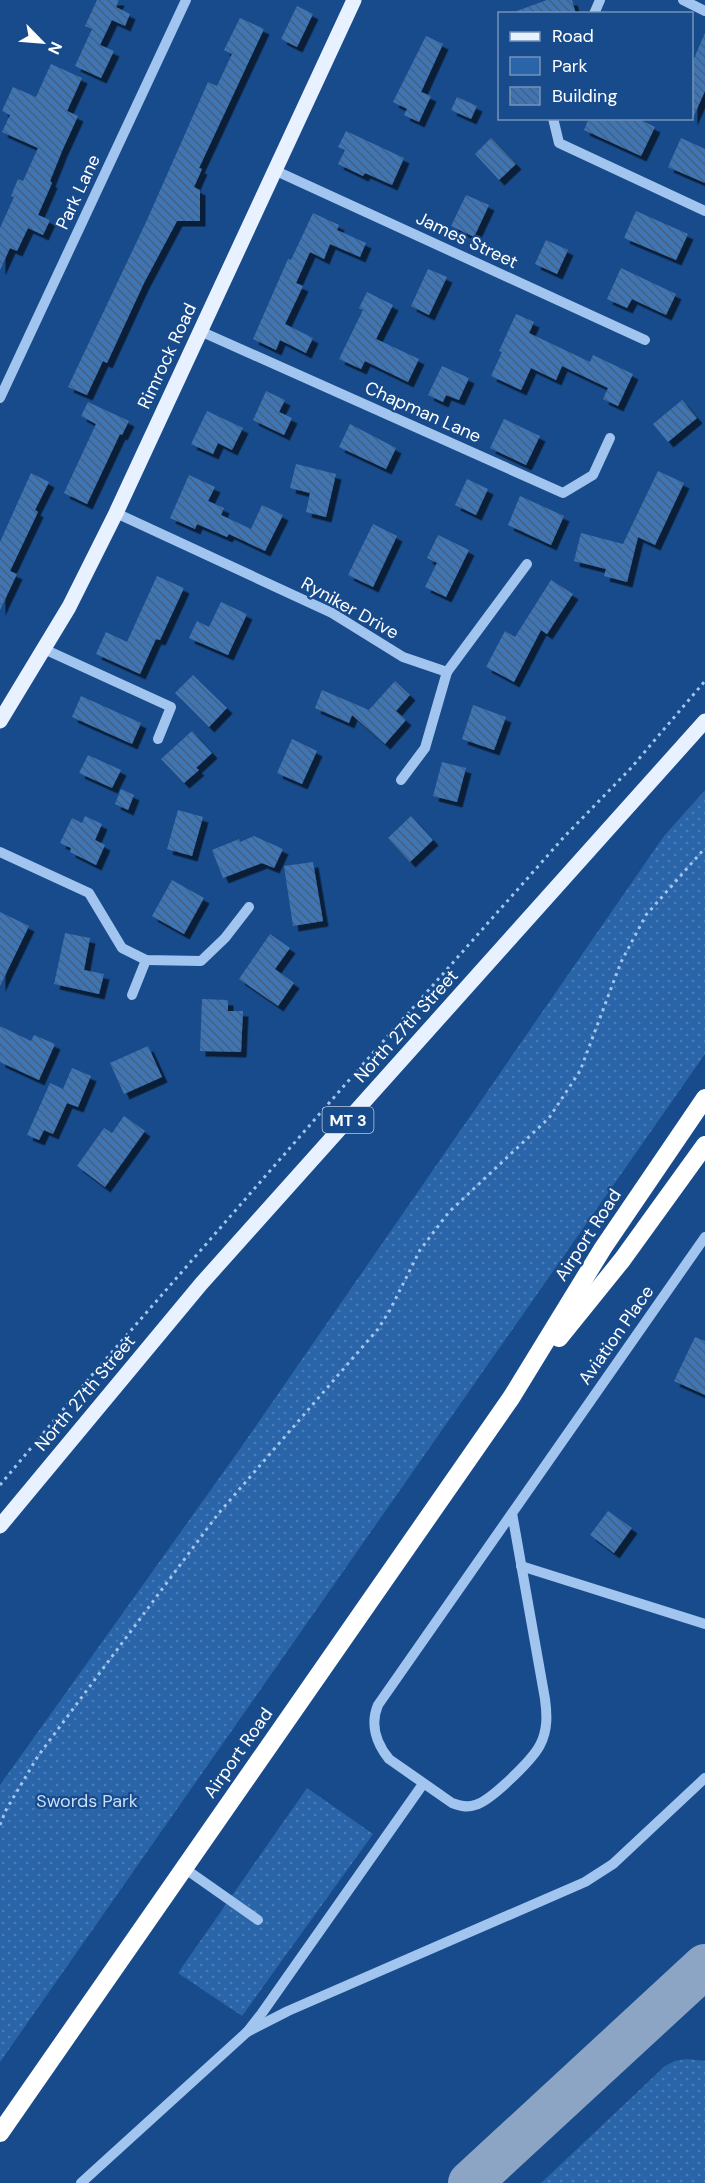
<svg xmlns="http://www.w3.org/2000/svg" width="705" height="2183" viewBox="0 0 705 2183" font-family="'DM Sans',sans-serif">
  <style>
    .green { fill: url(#green-dots) }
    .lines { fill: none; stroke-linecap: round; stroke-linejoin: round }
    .taxiway { stroke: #8ca5c5; stroke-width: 44 }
    .building { fill: url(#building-back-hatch); filter: url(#shadow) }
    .path { stroke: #a1c5ee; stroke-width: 3; stroke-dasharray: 3 4.5; stroke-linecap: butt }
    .minor { stroke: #a1c5ee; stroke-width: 10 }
    .major { stroke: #e8f1ff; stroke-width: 15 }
    .highway { stroke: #fff; stroke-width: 18 }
    .labels { text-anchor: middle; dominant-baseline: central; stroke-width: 4.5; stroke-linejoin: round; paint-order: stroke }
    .shield { fill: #184b8b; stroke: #bac9dc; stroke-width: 1.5 }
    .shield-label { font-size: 16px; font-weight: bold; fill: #fff }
    .street-label { font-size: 18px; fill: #fff; stroke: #184b8b }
    .park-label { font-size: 18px; fill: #c7dffa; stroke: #184b8b }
  </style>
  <defs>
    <pattern id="green-dots" width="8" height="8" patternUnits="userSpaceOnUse" patternTransform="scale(1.5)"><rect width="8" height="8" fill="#2a65a9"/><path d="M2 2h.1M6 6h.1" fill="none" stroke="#4a7cb6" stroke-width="1.8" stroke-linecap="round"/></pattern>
    <pattern id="building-back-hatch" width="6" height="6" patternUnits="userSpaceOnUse" patternTransform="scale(1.5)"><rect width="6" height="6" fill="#4075b3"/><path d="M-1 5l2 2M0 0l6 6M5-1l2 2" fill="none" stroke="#466080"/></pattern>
    <filter id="shadow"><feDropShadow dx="5.5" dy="5.5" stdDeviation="0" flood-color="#0009"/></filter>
  </defs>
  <rect width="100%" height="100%" fill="#184b8b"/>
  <g class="green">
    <polygon points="705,790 705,1054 0,2062 0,1785 240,1449 664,836"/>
    <polygon points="307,1788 373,1834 242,2016 178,1973"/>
    <polygon points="687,2059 705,2061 705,2183 541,2183 665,2066 675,2061"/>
  </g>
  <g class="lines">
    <polyline class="taxiway" points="470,2183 705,1966"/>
  </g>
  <g class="building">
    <polygon points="97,0 119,0 116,7 130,14 125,26 112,20 100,45 114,51 101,78 75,66 92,29 85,26"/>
    <polygon points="547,0 572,0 576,14 514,14 514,12"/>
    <polygon points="297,6 313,14 297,47 281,39"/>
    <polygon points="240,18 264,29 199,168 202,169 194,187 200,190 200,221 177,221 144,283 107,363 103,361 87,395 68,387 147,220 208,82 217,86 232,54 224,50"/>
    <polygon points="705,33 705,91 692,120 692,63"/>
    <polygon points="426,36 443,44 421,92 431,96 419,122 404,115 407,109 393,102"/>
    <polygon points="51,64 82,78 67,111 78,116 62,151 50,181 52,183 38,215 50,220 43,235 28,228 17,251 10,248 0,270 0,228 14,197 11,196 18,179 23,181 38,148 2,132 10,115 2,111 13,87 36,97"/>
    <polygon points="457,97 477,106 471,119 451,110"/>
    <polygon points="589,118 637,118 655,127 641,156 584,130"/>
    <polygon points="346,131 404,158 392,185 365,173 363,176 338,164 345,150 338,147"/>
    <polygon points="491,138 516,164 499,180 475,154"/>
    <polygon points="681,138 705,149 705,183 668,167"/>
    <polygon points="466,195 489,205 474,237 451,226"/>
    <polygon points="636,211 688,234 676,260 624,238"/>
    <polygon points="313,213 339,225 337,230 366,243 360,257 330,244 324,259 310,252 296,283 303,286 285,324 313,338 306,353 280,340 276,350 253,339 288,259 291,260"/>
    <polygon points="546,240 568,250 557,274 535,264"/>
    <polygon points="621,268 676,294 666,315 632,299 627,308 607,299"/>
    <polygon points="428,269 447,277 429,315 411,306"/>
    <polygon points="367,292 393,305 376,339 419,359 408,382 365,361 361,369 339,359 363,310 359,308"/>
    <polygon points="516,314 534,322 529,333 590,362 593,355 633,374 618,406 603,399 608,388 562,366 556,380 531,368 521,390 491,376 502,352 499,351"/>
    <polygon points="442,366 469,378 459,400 446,395 443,402 428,395"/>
    <polygon points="266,391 285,400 279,412 292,418 284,435 253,420"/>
    <polygon points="682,400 697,418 668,442 653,424"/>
    <polygon points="88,402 129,421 122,435 120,434 87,504 64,493 96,424 81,416"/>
    <polygon points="207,411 243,428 232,450 218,443 213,454 191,444"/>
    <polygon points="504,419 540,436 526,465 490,448"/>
    <polygon points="350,424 396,448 386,469 339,447"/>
    <polygon points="296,464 336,474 326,517 306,512 310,493 290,488"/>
    <polygon points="658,471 684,483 655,545 638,537 627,582 604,576 606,569 574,561 581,533 623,544"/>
    <polygon points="31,473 49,482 35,510 38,512 10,571 17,574 0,610 0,542"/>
    <polygon points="189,475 215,487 208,501 224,508 221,515 251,529 262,505 283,515 265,551 229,534 227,537 197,524 195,529 170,518"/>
    <polygon points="467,479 488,489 476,515 455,505"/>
    <polygon points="520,496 564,516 551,545 508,525"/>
    <polygon points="373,524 397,536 373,587 348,575"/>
    <polygon points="438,535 469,550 446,597 425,587 437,563 427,558"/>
    <polygon points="157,576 184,588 160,640 156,639 140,674 96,654 106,632 127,642"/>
    <polygon points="551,580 573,594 547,634 541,630 514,682 486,667 505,631 515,637"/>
    <polygon points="221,602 247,614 228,655 189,638 197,621 209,627"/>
    <polygon points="193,675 227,708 209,727 175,693"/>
    <polygon points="395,681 410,695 396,711 406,720 385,744 352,715 349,723 315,708 322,690 369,710"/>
    <polygon points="81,696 141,723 132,744 72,717"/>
    <polygon points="473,705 506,717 494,750 462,739"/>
    <polygon points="192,731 212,753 196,768 199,770 184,783 161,759"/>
    <polygon points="292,739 317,751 302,784 277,773"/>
    <polygon points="88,755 121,770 112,788 79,773"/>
    <polygon points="442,762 466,768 457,802 433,796"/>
    <polygon points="121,789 134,795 128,810 115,804"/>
    <polygon points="178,810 203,817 192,856 167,849"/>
    <polygon points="85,816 102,824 95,840 105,845 96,865 70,852 71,848 60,843 72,818 82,823"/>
    <polygon points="411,816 433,840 410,862 388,838"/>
    <polygon points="254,836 283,849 274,868 262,863 223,878 212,850 239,839 240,842"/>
    <polygon points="313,862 323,921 293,926 284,866"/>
    <polygon points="172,880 204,898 184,934 152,916"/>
    <polygon points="0,912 29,926 0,986"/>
    <polygon points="65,933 90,938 84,970 104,974 99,994 54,984"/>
    <polygon points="270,934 290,948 275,969 294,983 278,1006 239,979"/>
    <polygon points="202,999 228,1000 228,1011 243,1011 241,1052 200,1051"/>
    <polygon points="0,1026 31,1041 34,1035 55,1044 39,1080 0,1062"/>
    <polygon points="148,1046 162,1077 124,1094 110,1063"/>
    <polygon points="72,1068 91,1076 78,1107 67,1103 53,1134 44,1130 39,1140 27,1135 50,1083 63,1089"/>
    <polygon points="124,1116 145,1131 105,1187 77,1166 104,1128 112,1133"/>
    <polygon points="695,1337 705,1341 705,1395 674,1381"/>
    <polygon points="608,1511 632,1528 614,1553 590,1535"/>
  </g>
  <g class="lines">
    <g class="path">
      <polyline points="0,1485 92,1375 350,1079 564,837 631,768 705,681"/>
      <polyline points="0,1825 6,1810 38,1756 218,1514 378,1329 390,1310 420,1250 449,1212 549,1118 580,1071 621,962 646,915 705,848"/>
    </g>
    <g class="minor">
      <polyline points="683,0 705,11"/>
      <polyline points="594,14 600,0"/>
      <polyline points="553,118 559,143 705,211"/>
      <polyline points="274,170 645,340"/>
      <polyline points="200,331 563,493 593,475 610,438"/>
      <polyline points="0,398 186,0"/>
      <polyline points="116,513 332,613 403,657 447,672 527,564"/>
      <polyline points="44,649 171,707 158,739"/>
      <polyline points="401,780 425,748 447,672"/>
      <polyline points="0,852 89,893 122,948 146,960 201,961 225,938 249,907"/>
      <polyline points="132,995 146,960"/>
      <path d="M512,1513l33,186c2,15 3,31 -5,46 -7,14 -49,56 -65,60 -8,3 -15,1 -23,-2l-63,-44c-13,-16 -19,-35 -11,-54l327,-468"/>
      <polyline points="521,1566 705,1624"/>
      <polyline points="184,1868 258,1920"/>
      <polyline points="247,2032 288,2011 585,1882 613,1864 705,1778"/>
      <polyline points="81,2183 247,2032 262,2013 423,1784"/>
    </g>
    <g class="major">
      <polyline points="0,721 69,607 116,513 354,0"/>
      <polyline points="0,1526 201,1284 705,721"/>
    </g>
    <g class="highway">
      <polyline points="559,1338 622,1260 705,1145"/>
      <polyline points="0,2133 511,1398 603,1248 705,1098"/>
    </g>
  </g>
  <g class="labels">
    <rect class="shield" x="322.5" y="1107" width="51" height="26" rx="4.5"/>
    <g class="shield-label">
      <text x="348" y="1120">MT 3</text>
    </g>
    <g class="street-label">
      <text transform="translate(78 192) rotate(-65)">Park Lane</text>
      <text transform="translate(467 240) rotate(25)">James Street</text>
      <text transform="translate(167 356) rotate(-65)">Rimrock Road</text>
      <text transform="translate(423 412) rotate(24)">Chapman Lane</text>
      <text transform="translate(350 608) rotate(29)">Ryniker Drive</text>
      <text transform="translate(406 1026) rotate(-48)">North 27th Street</text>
      <text transform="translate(588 1235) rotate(-57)">Airport Road</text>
      <text transform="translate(616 1335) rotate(-55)">Aviation Place</text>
      <text transform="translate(85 1393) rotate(-50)">North 27th Street</text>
      <text transform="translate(238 1753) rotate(-55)">Airport Road</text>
    </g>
    <g class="park-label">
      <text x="87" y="1801">Swords Park</text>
    </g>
  </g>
  <rect x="498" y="12" width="195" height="108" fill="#184b8b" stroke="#7493b9" stroke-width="1.5"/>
  <rect x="510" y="32" width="30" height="9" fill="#e8f1ff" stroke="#7493b9" stroke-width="1.5"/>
  <text x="552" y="42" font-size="18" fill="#ffffff">Road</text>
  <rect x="510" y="57" width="30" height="18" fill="#2a65a9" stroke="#7493b9" stroke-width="1.5"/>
  <text x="552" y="72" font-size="18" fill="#ffffff">Park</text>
  <rect x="510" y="87" width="30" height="18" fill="url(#building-back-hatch)" stroke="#7493b9" stroke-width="1.5"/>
  <text x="552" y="102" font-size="18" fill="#ffffff">Building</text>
  <g transform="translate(42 42) rotate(115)" stroke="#184b8b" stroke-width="4.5" paint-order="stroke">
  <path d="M0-4.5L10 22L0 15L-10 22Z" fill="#ffffff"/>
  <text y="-9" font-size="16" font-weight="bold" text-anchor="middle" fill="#ffffff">N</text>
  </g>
</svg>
